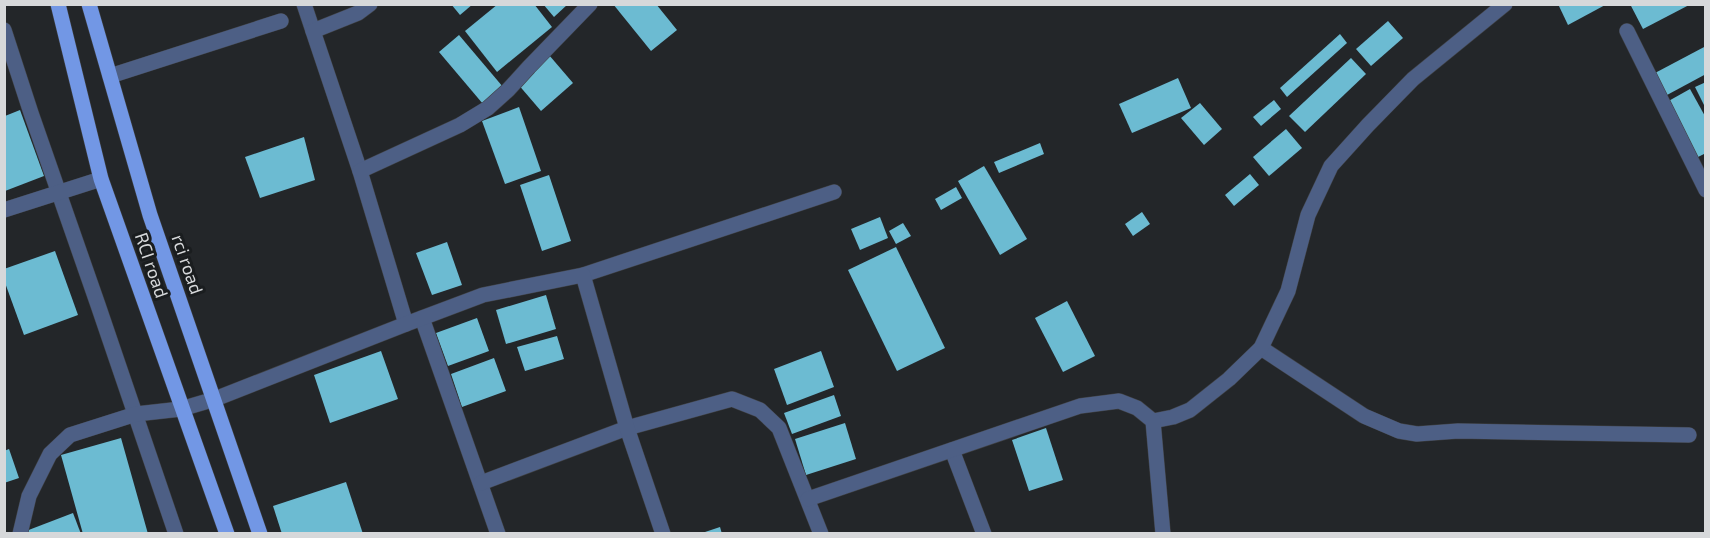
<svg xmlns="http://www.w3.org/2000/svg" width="1710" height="538" viewBox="0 0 1710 538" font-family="'Exo 2',sans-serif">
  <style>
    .building { fill: #6cbbd2 }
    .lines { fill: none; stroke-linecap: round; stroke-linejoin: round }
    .minor-casing { stroke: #404245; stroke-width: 16 }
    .major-casing { stroke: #404245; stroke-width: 16 }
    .minor { stroke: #4d5f85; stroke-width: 15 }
    .major { stroke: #7297e5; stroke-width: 15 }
    .labels { text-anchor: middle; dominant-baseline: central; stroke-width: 6; stroke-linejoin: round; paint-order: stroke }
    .street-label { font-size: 18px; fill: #d6d8da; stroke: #1a1d1f }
  </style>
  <rect width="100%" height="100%" fill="#232629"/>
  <g class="building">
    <polygon points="451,4 473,4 460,15"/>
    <polygon points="498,4 534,4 552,27 497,72 465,31"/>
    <polygon points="543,4 568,4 554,17"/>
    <polygon points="613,4 656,4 677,30 651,51"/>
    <polygon points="1558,4 1607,4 1568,25"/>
    <polygon points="1630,4 1691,4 1643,29"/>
    <polygon points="1388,21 1403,38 1371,66 1356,49"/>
    <polygon points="1340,34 1347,43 1287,97 1280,88"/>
    <polygon points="459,35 503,87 483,104 439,52"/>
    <polygon points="1706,46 1706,74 1667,95 1655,73"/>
    <polygon points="549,55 573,83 541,111 517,83"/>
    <polygon points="1351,58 1366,74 1305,132 1289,116"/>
    <polygon points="1178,78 1191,108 1132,133 1119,104"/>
    <polygon points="1706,82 1706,109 1695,87"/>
    <polygon points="1690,89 1706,118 1706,153 1696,158 1665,103"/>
    <polygon points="1274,100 1281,109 1261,126 1253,117"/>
    <polygon points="1200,103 1222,129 1204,145 1181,118"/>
    <polygon points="519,107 541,171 505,184 482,121"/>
    <polygon points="20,110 44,176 5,191 5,116"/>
    <polygon points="1286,129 1302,148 1269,176 1253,157"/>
    <polygon points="304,137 315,180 260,198 245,157"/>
    <polygon points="1040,143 1044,154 999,173 994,162"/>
    <polygon points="984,166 1027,239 1000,255 958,181"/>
    <polygon points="1250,174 1259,185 1234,206 1225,195"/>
    <polygon points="549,175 571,241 542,251 520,185"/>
    <polygon points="956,187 962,198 941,210 935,199"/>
    <polygon points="1142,212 1150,224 1133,236 1125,224"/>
    <polygon points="880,217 888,238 860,250 851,229"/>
    <polygon points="903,223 911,236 896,244 889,231"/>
    <polygon points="447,242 462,285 432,295 416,253"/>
    <polygon points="896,247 945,348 897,371 848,270"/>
    <polygon points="55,251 78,315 24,335 4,280 4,269"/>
    <polygon points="546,295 556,329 506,344 496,310"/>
    <polygon points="1067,301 1095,356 1063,372 1035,318"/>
    <polygon points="477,318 489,351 448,366 436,333"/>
    <polygon points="557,336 564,359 525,371 517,347"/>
    <polygon points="381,351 398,399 330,423 314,375"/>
    <polygon points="821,351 834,387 787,405 774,369"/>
    <polygon points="494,358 506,391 462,407 451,374"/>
    <polygon points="834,395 841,416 792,434 784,413"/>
    <polygon points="845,423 856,459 806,475 795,439"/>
    <polygon points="1046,428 1063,480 1029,491 1012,440"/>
    <polygon points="121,438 148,534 83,534 61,455"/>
    <polygon points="9,449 19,478 4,483 4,451"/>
    <polygon points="346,482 363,534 282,534 273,506"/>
    <polygon points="73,513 81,534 27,534 26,531"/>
    <polygon points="720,527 722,534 702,534 702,533"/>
  </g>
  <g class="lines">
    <defs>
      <g id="minor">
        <polyline points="304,4 313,31"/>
        <polyline points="4,30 31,113 98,305 176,534"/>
        <polyline points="1627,31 1706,190"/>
        <polyline points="110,76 281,21"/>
        <polyline points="360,171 313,31 358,13 370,4"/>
        <polyline points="4,210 101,179"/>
        <polyline points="583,275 834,192"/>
        <polyline points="422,318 498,534"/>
        <polyline points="406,324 360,171 460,125 488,108 508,90 529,67 590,4"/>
        <polyline points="1261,348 1364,416 1399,431 1417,434 1458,431 1689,435"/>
        <polyline points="1153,421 1173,417 1190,410 1229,379 1261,348 1288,291 1308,215 1331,166 1368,125 1413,79 1505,4"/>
        <polyline points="952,450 984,534"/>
        <polyline points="481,483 627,428 732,399 760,410 779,428 821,534"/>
        <polyline points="808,499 1080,406 1119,401 1137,408 1153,421 1163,534"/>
        <polyline points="20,534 29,496 50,454 70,435 136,414 181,409 215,399 406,324 483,295 583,275 627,428 663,534"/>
      </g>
      <g id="major">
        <polyline points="58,4 101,179 227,534"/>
        <polyline points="89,4 150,215 260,534"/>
      </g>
    </defs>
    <use href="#minor" class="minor-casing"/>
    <use href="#major" class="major-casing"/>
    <use href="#minor" class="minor"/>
    <use href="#major" class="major"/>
  </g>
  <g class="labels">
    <g class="street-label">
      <text transform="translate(188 264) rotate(71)">rci road</text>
      <text transform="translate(152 265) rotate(71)">RCI road</text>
    </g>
  </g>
  <rect width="1710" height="538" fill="none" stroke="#d6d8da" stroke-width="12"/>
</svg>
